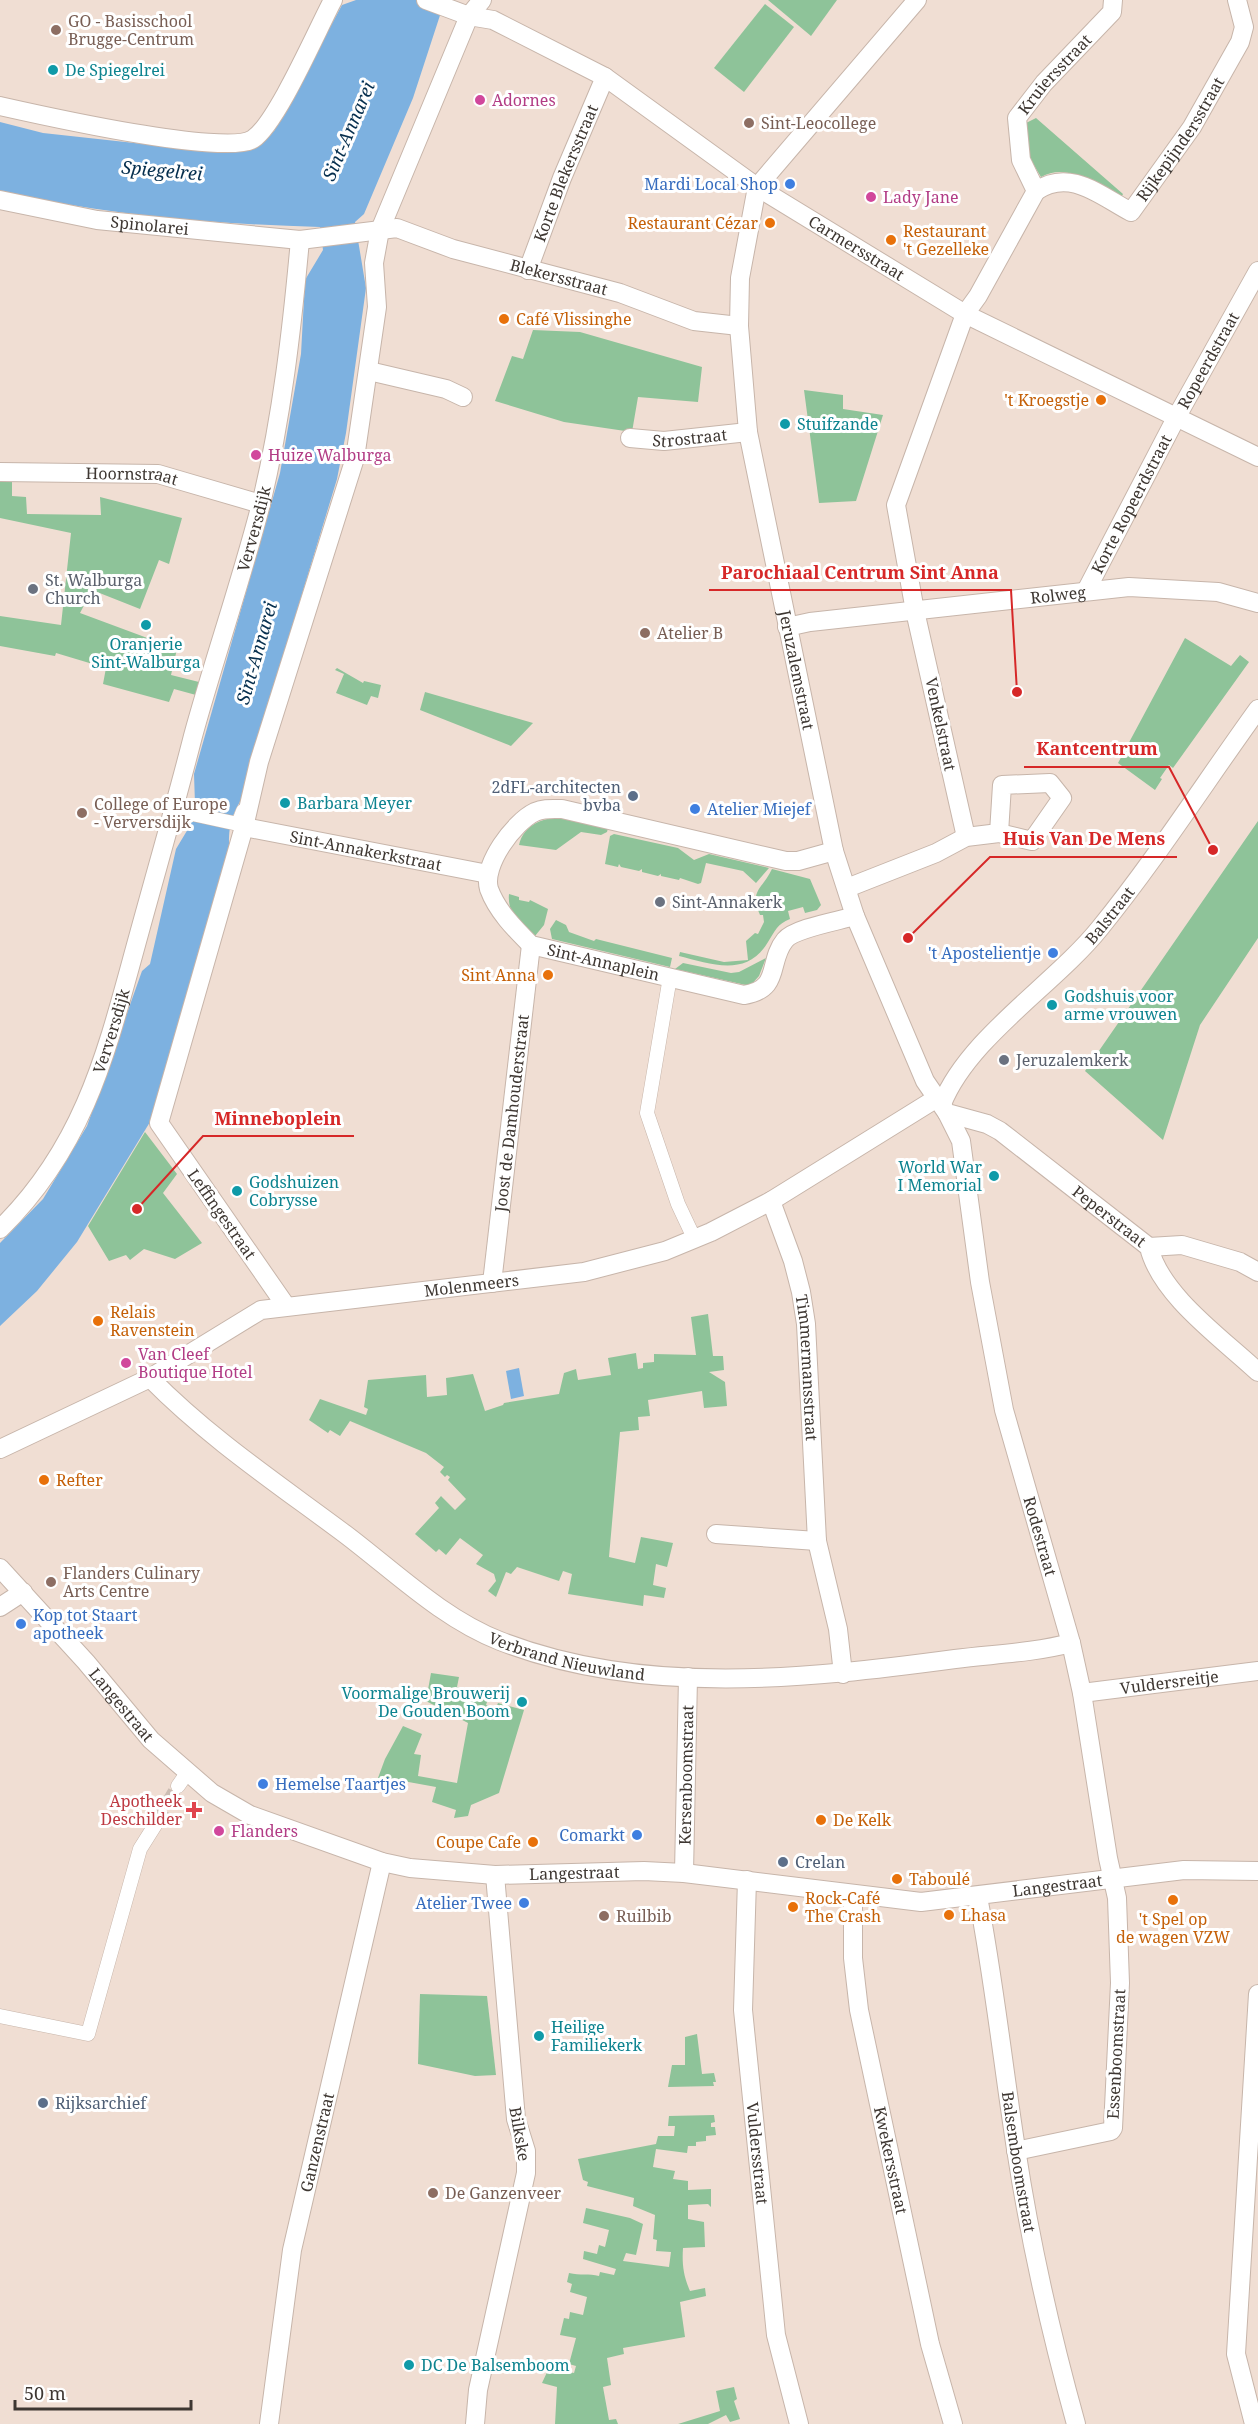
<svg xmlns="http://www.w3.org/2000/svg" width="1258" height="2424" viewBox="0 0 1258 2424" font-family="'Noto Serif',serif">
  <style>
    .green { fill: #8ec399 }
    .water { fill: #7db1e0 }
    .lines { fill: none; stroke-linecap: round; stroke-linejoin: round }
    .pedestrian-tunnel { stroke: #ccbdb3; stroke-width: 14; stroke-dasharray: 14 7; stroke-linecap: butt }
    .pedestrian-casing { stroke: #c7b5aa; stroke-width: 15 }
    .minor-casing { stroke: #c7b5aa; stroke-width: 20 }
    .pedestrian { stroke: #fff; stroke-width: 14 }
    .minor { stroke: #fff; stroke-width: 18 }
    .education-dot { fill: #8d6e63; stroke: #fff; stroke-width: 2 }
    .culture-dot { fill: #0f9aa8; stroke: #fff; stroke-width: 2 }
    .hotel-dot { fill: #d1479c; stroke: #fff; stroke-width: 2 }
    .shop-dot { fill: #3f7fe0; stroke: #fff; stroke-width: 2 }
    .food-dot { fill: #e8710a; stroke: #fff; stroke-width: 2 }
    .worship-dot { fill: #6b7280; stroke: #fff; stroke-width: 2 }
    .service-dot { fill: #5c6f8a; stroke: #fff; stroke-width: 2 }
    .health-dot { fill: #e0444e; stroke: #fff; stroke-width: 2 }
    .labels { text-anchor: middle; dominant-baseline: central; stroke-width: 6; stroke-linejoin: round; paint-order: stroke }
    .education-label { font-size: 16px; fill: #785e54; stroke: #fff; text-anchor: start }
    .culture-label { font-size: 16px; fill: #0d838f; stroke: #fff; text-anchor: start }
    .street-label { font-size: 16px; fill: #3e3732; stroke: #fff }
    .hotel-label { font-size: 16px; fill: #b23c85; stroke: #fff; text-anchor: start }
    .shop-label { font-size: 16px; fill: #366cbe; stroke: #fff; text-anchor: end }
    .food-label { font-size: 16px; fill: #c56008; stroke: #fff; text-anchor: start }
    .worship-label { font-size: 16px; fill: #5b616d; stroke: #fff; text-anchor: start }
    .service-label { font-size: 16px; fill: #4e5e75; stroke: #fff; text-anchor: start }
    .health-label { font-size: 16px; fill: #be3a42; stroke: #fff; text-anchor: end }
    .water-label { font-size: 18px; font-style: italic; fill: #062f4e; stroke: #fff }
    .leader { fill: none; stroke: #d62828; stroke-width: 2 }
    .callout-dot { fill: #d62828; stroke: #fff; stroke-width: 2 }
    .callout-label { font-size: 18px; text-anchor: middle; font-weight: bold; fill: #d62828; stroke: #fff; stroke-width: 6; stroke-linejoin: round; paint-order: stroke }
  </style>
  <rect width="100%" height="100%" fill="#f0ded3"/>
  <g class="green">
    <polygon points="768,0 837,0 811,36"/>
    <polygon points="765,4 794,27 744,92 714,68"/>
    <path d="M1036,118l87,76 -1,2c-27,-9 -53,-35 -81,-19l-15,-25v-29z"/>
    <polygon points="533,330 580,332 702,367 698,402 638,397 632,432 564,422 495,401 512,356 523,359"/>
    <polygon points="804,390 843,395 843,409 883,415 856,501 819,503"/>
    <polygon points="0,477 12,477 12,496 26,497 27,514 101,515 100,497 182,518 169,564 159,560 140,609 92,590 80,613 177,649 171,675 199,682 196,695 174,689 169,702 103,684 106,668 56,653 55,656 0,646 0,616 61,625 71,533 0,518"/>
    <polygon points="1185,638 1231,666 1240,655 1249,662 1173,768 1169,765 1160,778 1162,779 1155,790 1118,763"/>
    <polygon points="337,668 363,683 364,681 381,685 378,698 371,696 367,705 336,693 344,674 335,670"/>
    <polygon points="425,692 533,723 511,746 420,710"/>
    <path d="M562,817l46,11 -1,4 -6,3 -20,-3 -25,18 -37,-5c5,-21 24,-27 43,-28z"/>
    <polygon points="1258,821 1258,938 1200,1025 1163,1140 1085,1071"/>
    <polygon points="614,834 678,848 694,860 709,854 769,868 756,883 743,871 706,863 701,883 698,884 680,878 679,880 661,876 661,874 658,876 642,872 642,869 639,871 621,867 619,864 618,867 605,864 610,836"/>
    <path d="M772,869l38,10 11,26 -4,5 -12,3 -2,-6 -15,4 2,8c-13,5 -15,12 -22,23 -21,36 -57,22 -89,14l1,-4 44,10 24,-2 -2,-19 9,-8 3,1 6,-12 -1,-7h-3c-11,-25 2,-25 12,-46z"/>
    <path d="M509,894l10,3v3l10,2 1,-2 18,9 -4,16 -9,11c-15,-8 -28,-24 -26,-42z"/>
    <polygon points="556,920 566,925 569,932 594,941 596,939 672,958 670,967 552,939 550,929"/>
    <polygon points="766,958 759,976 750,986 675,969 683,963 731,973 739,972"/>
    <polygon points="145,1132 177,1174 163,1193 202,1243 175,1259 144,1249 130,1260 126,1255 109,1261 88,1226"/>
    <polygon points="708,1314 713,1356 723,1356 724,1370 709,1372 725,1382 727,1406 704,1408 702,1391 648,1400 650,1416 638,1417 639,1430 620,1432 609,1557 635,1563 641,1537 673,1543 667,1567 656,1564 653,1585 666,1588 664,1598 644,1595 643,1606 568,1594 572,1574 563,1571 559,1581 517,1567 511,1574 506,1572 496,1597 488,1591 496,1581 494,1574 476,1564 483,1555 460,1538 446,1555 439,1549 436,1552 415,1534 439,1508 435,1503 441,1496 455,1510 466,1499 448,1480 450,1477 447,1475 445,1477 440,1472 444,1467 426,1453 350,1421 340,1436 330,1430 328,1433 309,1420 320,1399 366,1415 368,1409 364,1407 368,1380 426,1375 427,1397 447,1395 446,1378 473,1374 485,1411 503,1405 504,1403 559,1394 564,1373 576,1369 578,1380 611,1375 608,1358 636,1353 638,1369 643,1368 643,1363 654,1362 654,1354 696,1355 691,1317"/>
    <polygon points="431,1673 459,1677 457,1687 462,1689 460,1695 471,1699 473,1693 488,1699 486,1705 496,1708 498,1703 524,1710 499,1793 471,1805 468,1816 454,1818 456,1810 432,1802 436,1787 392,1779 389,1790 375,1786 385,1759 403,1726 422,1734 414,1754 421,1755 418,1776 457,1783 468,1723 426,1701"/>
    <polygon points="420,1994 487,1996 496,2075 475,2076 418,2064"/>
    <polygon points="697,2034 702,2074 714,2073 716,2082 713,2082 714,2086 668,2087 672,2065 685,2065 685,2037"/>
    <path d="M714,2115l1,7 -4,1v4h4l1,8 -10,1v5l-10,1v4h-8l-1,7 -31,-4 -3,18 22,4 -2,8 15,2v9l23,-1v18l-3,-3 -20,1v14l16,3 1,25 -22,1c-1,15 0,27 7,43l15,-3 1,8 -26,6 5,35 -62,11 1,6 -17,4 4,27 -8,2 6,33 7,-1 2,5h-63l2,-37 -15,-4 7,-15 25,5 2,-7 -7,-2 7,-26 -16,-3 4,-17 5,1 1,-7 13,3 4,-18 -17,-5 2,-8 -5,-2 2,-9c11,3 20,0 30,3l1,-4 14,3 2,-6 -33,-10 1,-8 13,3 2,-9 6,2 4,-17 -26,-7 3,-15 44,10 13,6 -7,31 -10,-2 -3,8 46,6 2,-15 -15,-1 1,-11 -4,-1 2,-24 -22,-9 1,-8 -47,-12 1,-4 -5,-2 -5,-21 78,-15 2,-8h16l1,-10h-7l1,-10z"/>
    <polygon points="734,2387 737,2399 734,2401 740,2419 730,2422 726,2415 708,2424 678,2424 720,2411 716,2391"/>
  </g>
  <g class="water">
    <path d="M356,0h89l-32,98 -49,116 -9,8 11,66 -20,145 -9,46 -41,135 -48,175c-21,31 -20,41 -18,78l-80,255 -73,120 -40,49 -37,35v-83l43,-44 44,-73 55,-155 8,-7 26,-115 15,-25 4,-20 -1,-30 86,-301 21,-119 4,-74 18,-30 -3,-23c-107,-3 -216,-12 -320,-36v-69l43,11 183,20 31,-7 17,-15 68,-126z"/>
    <polygon points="519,1368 524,1396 511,1399 506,1371"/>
  </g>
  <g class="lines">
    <polyline class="pedestrian-tunnel" points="157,1822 178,1786"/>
    <defs>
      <g id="pedestrian">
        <polyline points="174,810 238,824 243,811"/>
        <polyline points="670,977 647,1113 678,1204 694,1238"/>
        <polyline points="178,1786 187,1773"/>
        <polyline points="0,2016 88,2034 140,1849 157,1822"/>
      </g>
      <g id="minor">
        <path id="s1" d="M426,0l43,16 24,4 112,57 152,110 208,127 293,143"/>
        <path id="s2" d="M917,0l-160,187 -17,91 -1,48 9,106 86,419 21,65 70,165 22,32 40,11 13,7 149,116c11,48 74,92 109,125"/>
        <path d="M0,106c40,9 226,51 253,33 24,-16 64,-109 80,-139"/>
        <path id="s3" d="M1036,191c34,-23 63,4 95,21l61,-85 48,-85 4,-15 -7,-27"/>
        <path id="s4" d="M0,200l97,20 203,20 97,-12 56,21 167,44 74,28 45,5"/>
        <path id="s5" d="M528,270l34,-92 43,-101"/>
        <polyline points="369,371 446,389 463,397"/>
        <path id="s6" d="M630,438l34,3 84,-9"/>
        <path id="s7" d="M0,472l158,2 103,30"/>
        <path id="s8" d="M1086,591l90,-173 82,-147"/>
        <path id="s9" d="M787,627l23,-5 319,-35 89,5 40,11"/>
        <path id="s10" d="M244,827l244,47"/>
        <path id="s11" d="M966,837l-51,-226 -19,-106 69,-191 13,-18 58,-105 -15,-31 -4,-42 27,-35 68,-71 1,-12"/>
        <path id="s12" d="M834,851l-36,10h-12l-224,-52c-10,0 -18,-1 -27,3 -21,10 -53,53 -46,77 8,22 26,40 42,56l213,50c38,-6 23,-33 41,-55 10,-12 54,-19 70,-24"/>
        <polyline points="847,888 936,853 966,837 999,833 1032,841 1062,798 1050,783 1002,785 999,833"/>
        <path id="s13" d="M942,1104c26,-66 113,-120 158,-176 56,-69 106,-147 158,-219"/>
        <path id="s14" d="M947,1113l14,28 19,141 24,128 67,233 11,50 26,165 9,40 3,85 -7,145 -2,3 -95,20"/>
        <path id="s15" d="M771,1201l22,60 8,31 5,32 11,217 21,88 5,45"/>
        <path id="s16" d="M0,1229c87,-85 108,-183 139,-295 18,-66 37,-131 54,-198 21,-77 48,-154 68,-232 21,-87 31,-176 39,-264"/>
        <polyline points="1149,1247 1182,1245 1240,1262 1258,1272"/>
        <path id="s17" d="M492,1283l39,-338"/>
        <polyline points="286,1306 159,1123 244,827 259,762 355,458 377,307 374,263 380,230 469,16 482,0"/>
        <path id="s18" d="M150,1378c59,60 128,106 195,156 49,37 98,85 155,107 144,56 306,38 455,18 39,-5 77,-6 116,-16"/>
        <path id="s19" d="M0,1449l150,-71 111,-68 323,-38 81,-21 46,-19 60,-31 166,-103"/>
        <polyline points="716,1534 817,1541"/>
        <path id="s20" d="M0,1568l86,94 65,78 61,53 38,22 132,47 28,6 85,7 149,-4 40,2 237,29 263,-32 74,1"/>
        <polyline points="0,1607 23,1592"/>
        <path id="s21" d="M1082,1693l176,-22"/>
        <path id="s22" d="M684,1873l4,-196"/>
        <path id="s23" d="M747,1880l-4,130 33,325 23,89"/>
        <path id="s24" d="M853,1894v64l6,52 71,334 23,80"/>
        <path id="s25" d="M978,1897c16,83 25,168 38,252 14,92 35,185 60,275"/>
        <path id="s26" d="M269,2424l23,-174 90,-388"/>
        <polyline points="475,2424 478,2390 526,2173 526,2151 516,2119 495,1875"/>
        <polyline points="1254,2424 1236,2354 1258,1994"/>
      </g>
    </defs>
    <use href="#pedestrian" class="pedestrian-casing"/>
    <use href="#minor" class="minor-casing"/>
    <use href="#pedestrian" class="pedestrian"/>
    <use href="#minor" class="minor"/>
  </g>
  <g class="education-dot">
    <circle cx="56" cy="30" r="6"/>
    <circle cx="749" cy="123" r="6"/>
    <circle cx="645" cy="633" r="6"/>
    <circle cx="82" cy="813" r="6"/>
    <circle cx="51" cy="1582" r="6"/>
    <circle cx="604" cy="1916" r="6"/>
    <circle cx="433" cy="2193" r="6"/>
  </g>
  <g class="culture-dot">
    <circle cx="53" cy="70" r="6"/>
    <circle cx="785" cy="424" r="6"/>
    <circle cx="146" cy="625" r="6"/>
    <circle cx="285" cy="803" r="6"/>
    <circle cx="1052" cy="1005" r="6"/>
    <circle cx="994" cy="1176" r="6"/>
    <circle cx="237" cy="1191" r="6"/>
    <circle cx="522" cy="1702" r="6"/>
    <circle cx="539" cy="2036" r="6"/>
    <circle cx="409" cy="2365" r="6"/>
  </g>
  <g class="hotel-dot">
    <circle cx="480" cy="100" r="6"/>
    <circle cx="871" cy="197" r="6"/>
    <circle cx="256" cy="455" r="6"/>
    <circle cx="126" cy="1363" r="6"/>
    <circle cx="219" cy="1831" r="6"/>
  </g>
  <g class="shop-dot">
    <circle cx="790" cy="184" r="6"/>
    <circle cx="695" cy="809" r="6"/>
    <circle cx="1053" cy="953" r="6"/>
    <circle cx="21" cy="1624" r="6"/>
    <circle cx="263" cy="1784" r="6"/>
    <circle cx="637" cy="1835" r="6"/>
    <circle cx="524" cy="1903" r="6"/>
  </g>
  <g class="food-dot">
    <circle cx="770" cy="223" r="6"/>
    <circle cx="891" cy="240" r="6"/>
    <circle cx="504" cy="319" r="6"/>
    <circle cx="1101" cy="400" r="6"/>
    <circle cx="548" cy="975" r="6"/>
    <circle cx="98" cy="1321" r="6"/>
    <circle cx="44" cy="1480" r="6"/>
    <circle cx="821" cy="1820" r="6"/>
    <circle cx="533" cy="1842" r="6"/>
    <circle cx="897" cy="1879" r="6"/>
    <circle cx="1173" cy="1900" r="6"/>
    <circle cx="793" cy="1907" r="6"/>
    <circle cx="949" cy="1915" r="6"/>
  </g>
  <g class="worship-dot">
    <circle cx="33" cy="589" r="6"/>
    <circle cx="660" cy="902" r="6"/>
    <circle cx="1004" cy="1060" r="6"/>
  </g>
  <g class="service-dot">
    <circle cx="633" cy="796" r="6"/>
    <circle cx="783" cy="1862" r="6"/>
    <circle cx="43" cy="2103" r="6"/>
  </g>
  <path class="health-dot" d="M191 1801h6v6h6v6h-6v6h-6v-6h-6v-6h6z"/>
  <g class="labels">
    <g class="education-label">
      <text x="68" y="21">GO - Basisschool<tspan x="68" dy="18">Brugge-Centrum</tspan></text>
      <text x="761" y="123">Sint-Leocollege</text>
      <text x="657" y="633">Atelier B</text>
      <text x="94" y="804">College of Europe<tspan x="94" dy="18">- Verversdijk</tspan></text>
      <text x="63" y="1573">Flanders Culinary<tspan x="63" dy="18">Arts Centre</tspan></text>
      <text x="616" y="1916">Ruilbib</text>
      <text x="445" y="2193">De Ganzenveer</text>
    </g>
    <g class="culture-label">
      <text x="65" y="70">De Spiegelrei</text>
      <text x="797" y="424">Stuifzande</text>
      <text x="146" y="644" text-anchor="middle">Oranjerie<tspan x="146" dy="18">Sint-Walburga</tspan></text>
      <text x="297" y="803">Barbara Meyer</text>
      <text x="1064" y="996">Godshuis voor<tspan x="1064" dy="18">arme vrouwen</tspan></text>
      <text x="982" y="1167" text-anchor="end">World War<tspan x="982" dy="18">I Memorial</tspan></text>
      <text x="249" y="1182">Godshuizen<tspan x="249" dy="18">Cobrysse</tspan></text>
      <text x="510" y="1693" text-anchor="end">Voormalige Brouwerij<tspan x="510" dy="18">De Gouden Boom</tspan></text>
      <text x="551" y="2027">Heilige<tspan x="551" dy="18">Familiekerk</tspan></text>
      <text x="421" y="2365">DC De Balsemboom</text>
    </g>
    <g class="street-label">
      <text stroke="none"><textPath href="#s11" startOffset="819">Kruiersstraat</textPath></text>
      <text stroke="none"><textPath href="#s3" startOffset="192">Rijkepijndersstraat</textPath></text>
      <text stroke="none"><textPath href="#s5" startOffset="104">Korte Blekersstraat</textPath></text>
      <text stroke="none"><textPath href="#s4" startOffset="152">Spinolarei</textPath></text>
      <text stroke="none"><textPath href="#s1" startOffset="500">Carmersstraat</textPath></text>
      <text stroke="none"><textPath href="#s4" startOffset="570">Blekersstraat</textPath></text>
      <text stroke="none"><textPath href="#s8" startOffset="261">Ropeerdstraat</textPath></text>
      <text stroke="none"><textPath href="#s6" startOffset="60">Strostraat</textPath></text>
      <text stroke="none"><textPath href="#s7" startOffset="132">Hoornstraat</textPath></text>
      <text stroke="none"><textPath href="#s8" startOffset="98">Korte Ropeerdstraat</textPath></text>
      <text stroke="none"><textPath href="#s16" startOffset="752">Verversdijk</textPath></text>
      <text stroke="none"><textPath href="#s9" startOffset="273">Rolweg</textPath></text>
      <text stroke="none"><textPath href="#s2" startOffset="736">Jeruzalemstraat</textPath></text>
      <text transform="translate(941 724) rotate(78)">Venkelstraat</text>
      <text stroke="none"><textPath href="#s10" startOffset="124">Sint-Annakerkstraat</textPath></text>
      <text stroke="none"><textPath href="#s13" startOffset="254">Balstraat</textPath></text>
      <text stroke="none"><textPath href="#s12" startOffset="546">Sint-Annaplein</textPath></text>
      <text stroke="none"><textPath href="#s16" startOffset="230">Verversdijk</textPath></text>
      <text stroke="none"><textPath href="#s17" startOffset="171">Joost de Damhouderstraat</textPath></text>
      <text transform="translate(222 1214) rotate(55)">Leffingestraat</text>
      <text stroke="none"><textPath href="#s2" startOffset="1402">Peperstraat</textPath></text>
      <text stroke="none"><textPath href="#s19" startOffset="508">Molenmeers</textPath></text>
      <text stroke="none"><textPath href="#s15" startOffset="172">Timmermansstraat</textPath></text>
      <text stroke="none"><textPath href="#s14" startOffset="435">Rodestraat</textPath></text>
      <text stroke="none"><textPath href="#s18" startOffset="508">Verbrand Nieuwland</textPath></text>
      <text stroke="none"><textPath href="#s21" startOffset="88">Vuldersreitje</textPath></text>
      <text stroke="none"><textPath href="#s20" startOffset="183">Langestraat</textPath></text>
      <text stroke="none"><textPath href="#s22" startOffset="98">Kersenboomstraat</textPath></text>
      <text stroke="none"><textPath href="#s20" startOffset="687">Langestraat</textPath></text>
      <text stroke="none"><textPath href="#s20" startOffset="1173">Langestraat</textPath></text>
      <text transform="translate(1116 2054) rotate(-87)">Essenboomstraat</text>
      <text transform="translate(520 2134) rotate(80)">Bilkske</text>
      <text stroke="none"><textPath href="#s26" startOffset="286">Ganzenstraat</textPath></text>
      <text stroke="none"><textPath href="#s23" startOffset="274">Vuldersstraat</textPath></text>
      <text stroke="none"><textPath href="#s24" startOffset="270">Kwekersstraat</textPath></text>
      <text stroke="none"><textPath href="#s25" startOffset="268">Balsemboomstraat</textPath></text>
    </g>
    <g class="hotel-label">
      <text x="492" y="100">Adornes</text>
      <text x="883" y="197">Lady Jane</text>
      <text x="268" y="455">Huize Walburga</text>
      <text x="138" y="1354">Van Cleef<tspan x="138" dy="18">Boutique Hotel</tspan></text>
      <text x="231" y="1831">Flanders</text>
    </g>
    <g class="shop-label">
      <text x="778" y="184">Mardi Local Shop</text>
      <text x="707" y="809" text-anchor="start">Atelier Miejef</text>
      <text x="1041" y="953">'t Apostelientje</text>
      <text x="33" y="1615" text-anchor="start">Kop tot Staart<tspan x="33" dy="18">apotheek</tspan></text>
      <text x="275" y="1784" text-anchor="start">Hemelse Taartjes</text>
      <text x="625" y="1835">Comarkt</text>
      <text x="512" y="1903">Atelier Twee</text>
    </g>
    <g class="food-label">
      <text x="758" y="223" text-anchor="end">Restaurant Cézar</text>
      <text x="903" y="231">Restaurant<tspan x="903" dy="18">'t Gezelleke</tspan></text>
      <text x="516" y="319">Café Vlissinghe</text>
      <text x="1089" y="400" text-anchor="end">'t Kroegstje</text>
      <text x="536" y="975" text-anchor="end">Sint Anna</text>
      <text x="110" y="1312">Relais<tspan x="110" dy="18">Ravenstein</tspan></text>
      <text x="56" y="1480">Refter</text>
      <text x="833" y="1820">De Kelk</text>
      <text x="521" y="1842" text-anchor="end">Coupe Cafe</text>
      <text x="909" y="1879">Taboulé</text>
      <text x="805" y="1898">Rock-Café<tspan x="805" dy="18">The Crash</tspan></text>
      <text x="961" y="1915">Lhasa</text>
      <text x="1173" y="1919" text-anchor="middle">'t Spel op<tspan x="1173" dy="18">de wagen VZW</tspan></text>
    </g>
    <g class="worship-label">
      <text x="45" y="580">St. Walburga<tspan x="45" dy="18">Church</tspan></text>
      <text x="672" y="902">Sint-Annakerk</text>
      <text x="1016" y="1060">Jeruzalemkerk</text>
    </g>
    <g class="service-label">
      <text x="621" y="787" text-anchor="end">2dFL-architecten<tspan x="621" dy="18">bvba</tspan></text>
      <text x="795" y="1862">Crelan</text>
      <text x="55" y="2103">Rijksarchief</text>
    </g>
    <g class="health-label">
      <text x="182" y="1801">Apotheek<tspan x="182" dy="18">Deschilder</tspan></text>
    </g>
    <g class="water-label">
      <text transform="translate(348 131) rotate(-67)">Sint-Annarei</text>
      <text transform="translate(162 170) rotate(5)">Spiegelrei</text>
      <text transform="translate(256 653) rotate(-74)">Sint-Annarei</text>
    </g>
  </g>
  <path class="leader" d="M1017 692L1011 590H709M1213 850L1169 767H1024M908 938L990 857H1177M137 1209L203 1136H354"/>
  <g class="callout-dot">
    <circle cx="1017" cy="692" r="6"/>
    <circle cx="1213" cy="850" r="6"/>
    <circle cx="908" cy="938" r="6"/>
    <circle cx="137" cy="1209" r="6"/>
  </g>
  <g class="callout-label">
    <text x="860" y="579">Parochiaal Centrum Sint Anna</text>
    <text x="1097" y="755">Kantcentrum</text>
    <text x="1084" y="845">Huis Van De Mens</text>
    <text x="278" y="1125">Minneboplein</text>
  </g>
  <path d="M15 2400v9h176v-9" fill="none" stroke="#3e3732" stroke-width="3"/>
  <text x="24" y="2400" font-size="18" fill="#3e3732" stroke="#ffffff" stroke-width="4.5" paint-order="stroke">50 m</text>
</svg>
